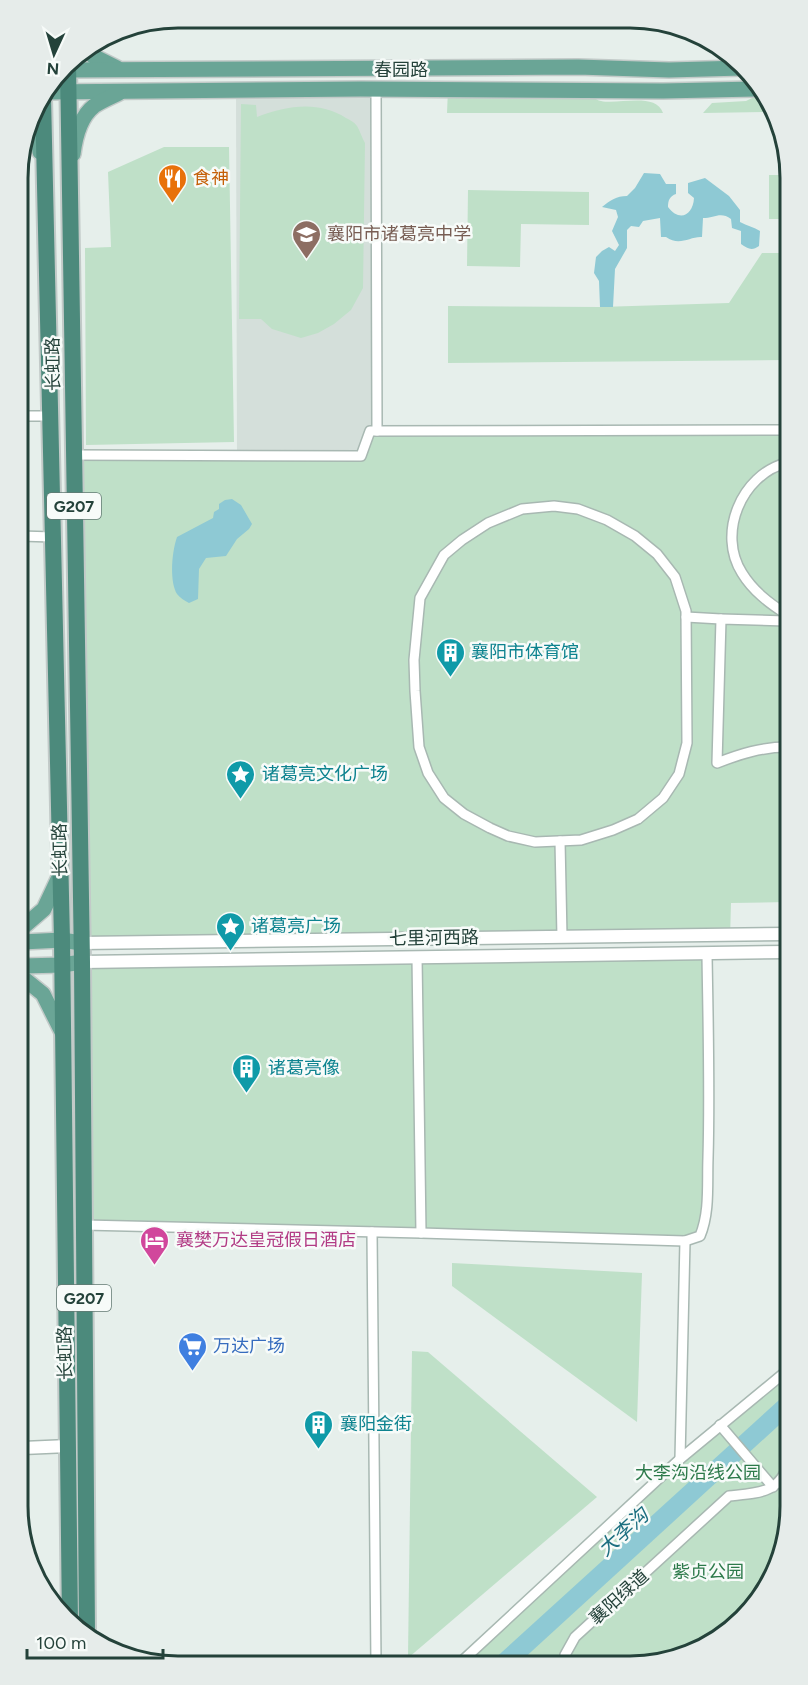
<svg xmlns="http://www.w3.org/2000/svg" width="808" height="1685" viewBox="0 0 808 1685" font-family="Figtree,'Noto Sans SC',sans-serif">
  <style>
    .built { fill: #d4dfda }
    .green { fill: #bfe0c8 }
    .water { fill: #8ec9d4 }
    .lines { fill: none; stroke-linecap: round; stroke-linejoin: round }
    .minor-casing { stroke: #a8b8b2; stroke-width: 12 }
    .tertiary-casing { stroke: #a8b8b2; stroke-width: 15 }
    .primary-casing { stroke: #c2cac8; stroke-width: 18 }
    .trunk-casing { stroke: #c2cac8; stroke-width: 20 }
    .minor { stroke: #fff; stroke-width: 9 }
    .tertiary { stroke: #fff; stroke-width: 12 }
    .primary { stroke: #6aa596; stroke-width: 15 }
    .trunk { stroke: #4c8a7c; stroke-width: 16 }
    .labels { text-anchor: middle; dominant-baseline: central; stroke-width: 5; stroke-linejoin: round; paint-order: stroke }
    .shield { fill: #f7fbf9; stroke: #637a73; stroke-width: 1.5 }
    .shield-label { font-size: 16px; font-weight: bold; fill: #24423a }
    .street-label { font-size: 18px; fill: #24423a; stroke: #f7fbf9 }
    .food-label { font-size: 18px; fill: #c56008; stroke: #f7fbf9; text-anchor: start }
    .education-label { font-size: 18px; fill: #785e54; stroke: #f7fbf9; text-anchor: start }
    .culture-label { font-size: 18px; fill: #0d838f; stroke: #f7fbf9; text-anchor: start }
    .hotel-label { font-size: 18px; fill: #b23c85; stroke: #f7fbf9; text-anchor: start }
    .shop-label { font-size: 18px; fill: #366cbe; stroke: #f7fbf9; text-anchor: start }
    .park-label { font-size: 18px; fill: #2d7a4b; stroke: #f7fbf9 }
    .water-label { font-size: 20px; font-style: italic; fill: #1c6f80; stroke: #f7fbf9 }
    .rim { fill: none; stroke: #24423a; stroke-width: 3 }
  </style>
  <rect width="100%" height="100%" fill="#e6efeb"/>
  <polygon class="built" points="376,89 377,431 361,456 237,456 236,90"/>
  <g class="green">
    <path d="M448,89l137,1c5,4 10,10 16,11 17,4 55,-9 62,12h-216z"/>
    <polygon points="758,95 769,112 703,113 712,103 746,101"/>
    <path d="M241,104l15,1 1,12c29,-11 61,-17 89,1 4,2 8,4 11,8 3,5 5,12 8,17l-2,145 -12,22 -17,14 -16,9 -17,5 -29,-9 -11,-10h-22z"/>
    <polygon points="164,147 229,147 234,442 86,445 85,248 111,247 108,172"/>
    <rect x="769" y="175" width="16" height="44"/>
    <polygon points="468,190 589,192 589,225 521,224 520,267 467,266"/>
    <polygon points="762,253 785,253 785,360 448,363 448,306 600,307 729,303"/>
    <polygon points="370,431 732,435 786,434 787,902 731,903 730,939 81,943 73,455 361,456"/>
    <polygon points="707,954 709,1109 700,1236 685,1241 84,1225 82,962"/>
    <polygon points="452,1263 642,1273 637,1422 452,1286"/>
    <polygon points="412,1351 428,1352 597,1497 408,1658"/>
    <polygon points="789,1369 790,1517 778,1567 750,1612 671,1661 461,1662 680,1459"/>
  </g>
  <g class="water">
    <path d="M644,173l16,1 6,10h10v10c-6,2 -8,6 -8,13 11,15 25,9 26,-9l-6,-5v-10l17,-5 24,18 11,14v12c7,4 14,5 20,9l-1,15c-7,5 -11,3 -18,-2v-13l-9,-3 -1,-9c-10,-8 -17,-1 -28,-1l-1,19c-12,-1 -22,10 -36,0h-5l-1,-19 -17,3 -4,6 -8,-1 -4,4v18l-12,21 -2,38h-13l-1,-26 -5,-8 2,-16 6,-6 7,-4 6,4 4,-6 -7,-14 6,-14 -2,-7 -14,-3c9,-7 14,-11 25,-11l8,-8z"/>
    <path d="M232,499l9,6 11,19 -3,5 -12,10 -11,17 -20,2 -7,11 -1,30 -9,4c-4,-2 -9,-5 -12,-9 -8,-13 -5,-43 0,-57l36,-19 1,-6 5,-3v-5l6,-4z"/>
    <polygon points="789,1391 789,1416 520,1662 491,1662"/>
  </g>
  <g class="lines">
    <defs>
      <g id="minor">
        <polyline points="376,89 377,431"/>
        <polyline points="20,416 50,416"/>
        <polyline points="73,455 361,456 370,431 786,430"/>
        <path d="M786,463c-45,12 -69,71 -44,110 11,18 27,30 44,41"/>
        <polygon points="554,506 578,509 607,520 635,536 657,554 675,577 686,611 687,743 679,774 663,798 638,819 613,830 581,840 535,842 508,836 490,828 464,814 444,798 428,773 419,747 415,691 414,660 420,598 444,555 462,540 488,523 522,509"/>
        <polyline points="20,536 53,537"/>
        <polyline points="686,617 721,619"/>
        <path d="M786,621l-65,-2 -4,144c23,-9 45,-16 70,-16"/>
        <polyline points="560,841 562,937"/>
        <polyline points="417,957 421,1233"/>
        <path d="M84,1225l337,8 264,8 15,-5c10,-24 7,-52 8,-78 2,-68 0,-136 -1,-204"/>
        <polyline points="372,1232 376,1663"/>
        <polyline points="720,1425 773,1487"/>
        <polyline points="680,1459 685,1241"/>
        <polyline points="461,1662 680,1459 789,1369"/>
        <path d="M565,1662v-7l10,-18 154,-141c28,-3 52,-2 60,-35"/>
      </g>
      <g id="tertiary">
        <polyline points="81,943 787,934"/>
        <polyline points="82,962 788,952"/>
        <polyline points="23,1448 68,1446"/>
      </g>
      <g id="primary">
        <polyline points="88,48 93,56 117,68"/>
        <polyline points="63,70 578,67 669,70 742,68"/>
        <polyline points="46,92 360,89 663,91 755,89"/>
        <polyline points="31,121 38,139 40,152"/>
        <path d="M73,154c2,-16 7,-37 21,-48 7,-5 17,-9 25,-13"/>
        <polyline points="22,928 44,909 61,873"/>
        <polyline points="22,942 62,940 81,943"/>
        <polyline points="22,966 62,965 82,962"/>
        <polyline points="22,977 43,994 63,1034"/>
      </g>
      <g id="trunk">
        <polyline points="68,64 82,962 87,1634"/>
        <polyline points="43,97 62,940 70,1623"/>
      </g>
    </defs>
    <use href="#minor" class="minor-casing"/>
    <use href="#tertiary" class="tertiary-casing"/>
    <use href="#primary" class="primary-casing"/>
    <use href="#trunk" class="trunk-casing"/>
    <use href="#minor" class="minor"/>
    <use href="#tertiary" class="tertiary"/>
    <use href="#primary" class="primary"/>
    <use href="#trunk" class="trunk"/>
  </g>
  <defs>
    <symbol id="restaurant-pin" viewBox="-11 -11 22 30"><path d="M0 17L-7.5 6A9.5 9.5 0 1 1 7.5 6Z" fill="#e8710a" stroke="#f7fbf9"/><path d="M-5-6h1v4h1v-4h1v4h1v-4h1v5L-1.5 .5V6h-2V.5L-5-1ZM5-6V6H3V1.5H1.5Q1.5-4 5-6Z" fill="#fff"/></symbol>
    <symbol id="school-pin" viewBox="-11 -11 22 30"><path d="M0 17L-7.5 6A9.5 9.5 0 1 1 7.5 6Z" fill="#8d6e63" stroke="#f7fbf9"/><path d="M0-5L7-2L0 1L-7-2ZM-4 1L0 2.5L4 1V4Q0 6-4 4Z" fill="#fff"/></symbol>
    <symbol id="building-pin" viewBox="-11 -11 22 30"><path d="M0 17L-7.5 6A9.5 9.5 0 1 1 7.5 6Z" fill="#0f9aa8" stroke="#f7fbf9"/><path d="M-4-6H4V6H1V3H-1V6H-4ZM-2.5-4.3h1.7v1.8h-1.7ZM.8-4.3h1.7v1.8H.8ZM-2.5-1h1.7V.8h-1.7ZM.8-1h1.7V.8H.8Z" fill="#fff"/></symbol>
    <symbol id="sight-pin" viewBox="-11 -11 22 30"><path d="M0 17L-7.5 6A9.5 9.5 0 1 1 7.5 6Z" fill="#0f9aa8" stroke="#f7fbf9"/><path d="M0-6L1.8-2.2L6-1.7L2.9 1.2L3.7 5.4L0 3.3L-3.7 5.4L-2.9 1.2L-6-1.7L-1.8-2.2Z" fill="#fff"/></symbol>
    <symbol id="hotel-pin" viewBox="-11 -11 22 30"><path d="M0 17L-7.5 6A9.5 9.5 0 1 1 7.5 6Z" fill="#d1479c" stroke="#f7fbf9"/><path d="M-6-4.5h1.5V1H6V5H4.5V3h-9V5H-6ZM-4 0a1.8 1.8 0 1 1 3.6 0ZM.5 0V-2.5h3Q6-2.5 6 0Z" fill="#fff"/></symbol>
    <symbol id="supermarket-pin" viewBox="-11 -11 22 30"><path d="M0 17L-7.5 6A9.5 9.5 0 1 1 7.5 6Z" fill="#3f7fe0" stroke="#f7fbf9"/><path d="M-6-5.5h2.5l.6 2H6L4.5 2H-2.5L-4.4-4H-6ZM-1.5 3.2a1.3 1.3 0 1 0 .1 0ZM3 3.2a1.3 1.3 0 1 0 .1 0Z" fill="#fff"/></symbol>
  </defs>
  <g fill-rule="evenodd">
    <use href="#restaurant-pin" x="156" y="162" width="33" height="45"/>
    <use href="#school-pin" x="290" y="218" width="33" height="45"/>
    <use href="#building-pin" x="434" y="636" width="33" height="45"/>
    <use href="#sight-pin" x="224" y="758" width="33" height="45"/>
    <use href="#sight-pin" x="214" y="910" width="33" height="45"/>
    <use href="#building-pin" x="230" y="1052" width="33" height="45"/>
    <use href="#hotel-pin" x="138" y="1224" width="33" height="45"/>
    <use href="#supermarket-pin" x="176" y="1330" width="33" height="45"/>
    <use href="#building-pin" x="302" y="1408" width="33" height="45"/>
  </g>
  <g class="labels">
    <g class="shield">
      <rect x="47" y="493" width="54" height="26" rx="4.5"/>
      <rect x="57" y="1285" width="54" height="26" rx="4.5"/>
    </g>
    <g class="shield-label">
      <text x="74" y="506">G207</text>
      <text x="84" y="1298">G207</text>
    </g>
    <g class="street-label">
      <text x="401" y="70">春园路</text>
      <text transform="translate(53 364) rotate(-91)">长虹路</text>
      <text transform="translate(60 850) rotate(-91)">长虹路</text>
      <text transform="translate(434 938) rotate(-1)">七里河西路</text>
      <text transform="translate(65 1353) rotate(-91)">长虹路</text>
      <text transform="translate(619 1597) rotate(-42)">襄阳绿道</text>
    </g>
    <g class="food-label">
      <text x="193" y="178">食神</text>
    </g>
    <g class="education-label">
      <text x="327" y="234">襄阳市诸葛亮中学</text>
    </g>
    <g class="culture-label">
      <text x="471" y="652">襄阳市体育馆</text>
      <text x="262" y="774">诸葛亮文化广场</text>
      <text x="251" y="926">诸葛亮广场</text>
      <text x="268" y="1068">诸葛亮像</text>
      <text x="340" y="1424">襄阳金街</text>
    </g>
    <g class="hotel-label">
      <text x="176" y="1240">襄樊万达皇冠假日酒店</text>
    </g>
    <g class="shop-label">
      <text x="213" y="1346">万达广场</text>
    </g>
    <g class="park-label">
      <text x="698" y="1473">大李沟沿线公园</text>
      <text x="708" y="1572">紫贞公园</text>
    </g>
    <g class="water-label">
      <text transform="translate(623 1532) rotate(-42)">大李沟</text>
    </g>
  </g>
  <path d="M0 0H808V1685H0ZM178 28H630A150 150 0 0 1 780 178V1506A150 150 0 0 1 630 1656H178A150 150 0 0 1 28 1506V178A150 150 0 0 1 178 28Z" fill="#e6ecea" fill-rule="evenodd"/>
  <path class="rim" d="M178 28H630A150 150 0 0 1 780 178V1506A150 150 0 0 1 630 1656H178A150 150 0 0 1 28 1506V178A150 150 0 0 1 178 28Z"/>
  <g transform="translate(54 54) rotate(184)" stroke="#f7fbf9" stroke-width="4.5" paint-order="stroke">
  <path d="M0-4.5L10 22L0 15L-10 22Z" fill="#24423a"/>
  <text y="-9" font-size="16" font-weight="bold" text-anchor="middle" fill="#24423a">N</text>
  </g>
  <path d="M27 1649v9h136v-9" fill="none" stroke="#24423a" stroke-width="3"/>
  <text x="36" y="1649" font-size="18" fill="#24423a" stroke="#f7fbf9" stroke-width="4.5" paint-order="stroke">100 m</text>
</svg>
